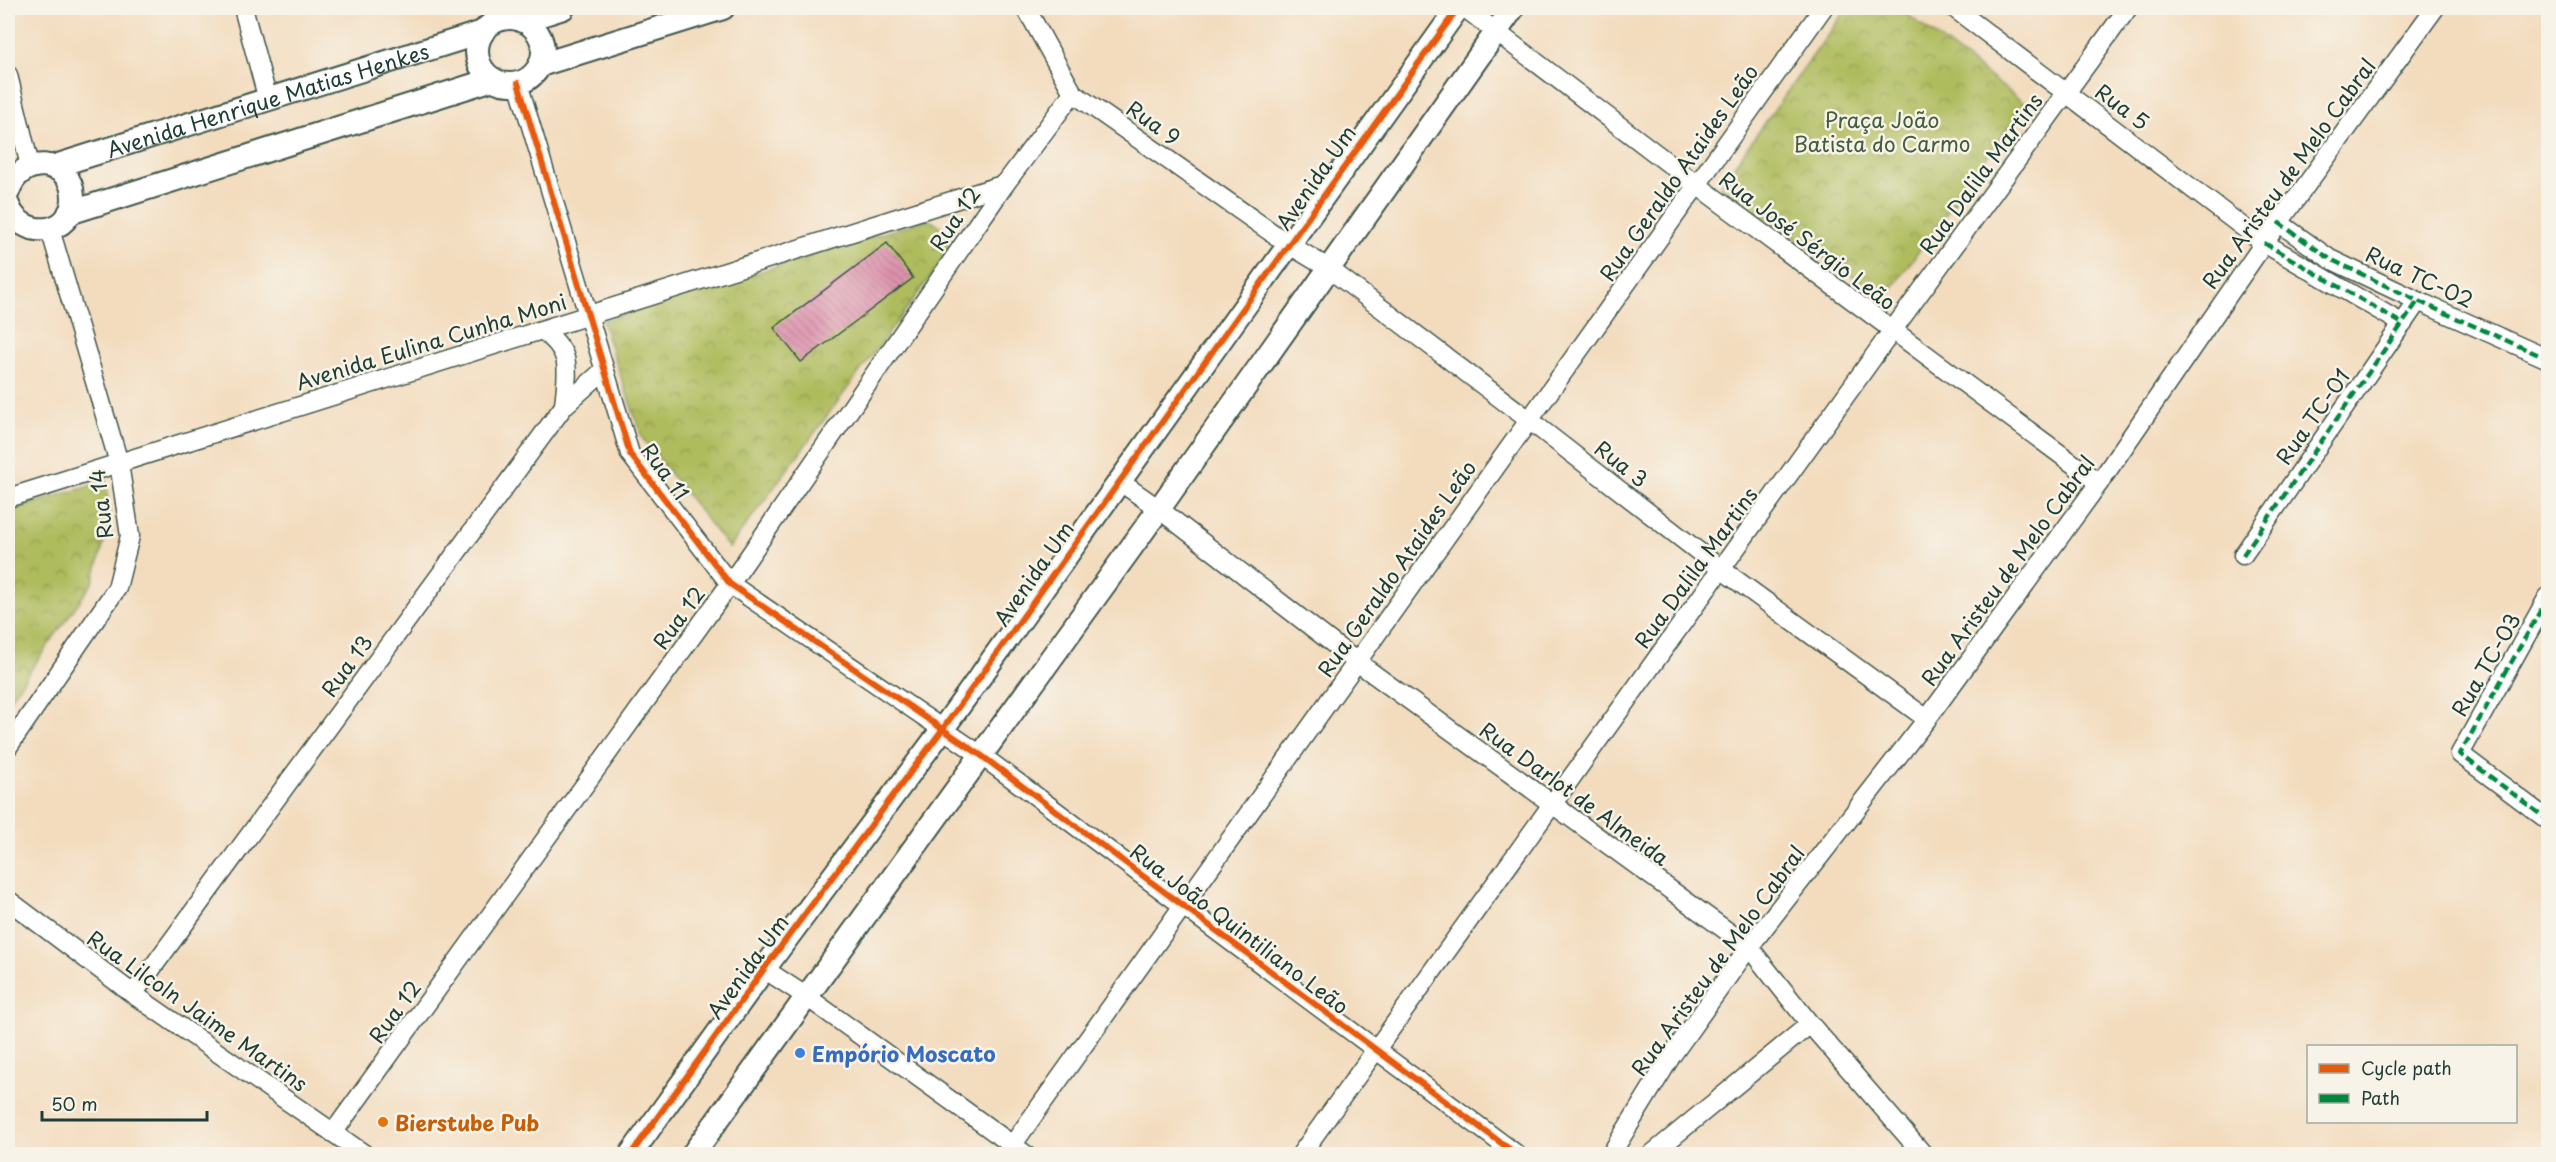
<svg xmlns="http://www.w3.org/2000/svg" width="2556" height="1162" viewBox="0 0 2556 1162" font-family="'Playpen Sans',sans-serif">
  <style>
    .park { fill: url(#park-crowns); stroke: #677c48; stroke-width: 1.5 }
    .building { fill: url(#building-back-hatch) }
    .lines { fill: none; stroke-linecap: round; stroke-linejoin: round }
    .minor-casing { stroke: #3f5549; stroke-width: 21 }
    .tertiary-casing { stroke: #3f5549; stroke-width: 26 }
    .minor { stroke: #fff; stroke-width: 18 }
    .tertiary { stroke: #fff; stroke-width: 22 }
    .quiet { stroke: #00873e; stroke-width: 4.5; stroke-dasharray: 9 4.5; stroke-linecap: butt }
    .cycleway-casing { stroke: #f7f3e8; stroke-width: 10 }
    .cycleway { stroke: #e8590c; stroke-width: 6 }
    .shop-dot { fill: #3f7fe0; stroke: #f7f3e8; stroke-width: 2 }
    .food-dot { fill: #e8710a; stroke: #f7f3e8; stroke-width: 2 }
    .labels { text-anchor: middle; dominant-baseline: central; stroke-width: 5; stroke-linejoin: round; paint-order: stroke }
    .street-label { font-size: 21px; fill: #1f3d34; stroke: #f7f3e8 }
    .park-label { font-size: 21px; fill: #435d3e; stroke: #f7f3e8 }
    .shop-label { font-size: 21px; font-weight: bold; fill: #366cbe; stroke: #f7f3e8; text-anchor: start }
    .food-label { font-size: 21px; font-weight: bold; fill: #c56008; stroke: #f7f3e8; text-anchor: start }
  </style>
  <defs>
    <pattern id="park-crowns" width="20" height="18" patternUnits="userSpaceOnUse" patternTransform="scale(1.5)"><rect width="20" height="18" fill="#afbc5d"/><path d="M2 6a3 3 0 1 1 6 0M12 15a3 3 0 1 1 6 0" fill="none" stroke="#8e9a4e"/></pattern>
    <pattern id="building-back-hatch" width="6" height="6" patternUnits="userSpaceOnUse" patternTransform="scale(1.5)"><rect width="6" height="6" fill="#de92ad"/><path d="M-1 5l2 2M0 0l6 6M5-1l2 2" fill="none" stroke="#b3788e"/></pattern>
  </defs>
  <rect width="100%" height="100%" fill="#f7f3e8"/>
  <filter id="ink" filterUnits="userSpaceOnUse"><feTurbulence type="fractalNoise" baseFrequency=".0167" numOctaves="2"/><feDisplacementMap in="SourceGraphic" scale="12" xChannelSelector="R" yChannelSelector="G"/><feConvolveMatrix kernelMatrix="1 2 1 2 8 2 1 2 1" color-interpolation-filters="sRGB"/></filter>
  <filter id="wash" filterUnits="userSpaceOnUse"><feTurbulence type="fractalNoise" baseFrequency=".008" numOctaves="4" result="noise"/><feDisplacementMap in="SourceGraphic" scale="24" xChannelSelector="R" yChannelSelector="G"/><feGaussianBlur stdDeviation="1.35" result="paint"/><feColorMatrix in="noise" values="0 0 0 0 0 0 0 0 0 0 0 0 0 0 0 0 0 1.4 0 .05"/><feComposite in="paint" operator="in"/></filter>
  <g filter="url(#wash)">
    <rect width="100%" height="100%" fill="#f3dcbe"/>
    <g class="park">
      <polygon points="1847,8 1899,8 2025,104 1885,298 1719,187"/>
      <path d="M925,220c20,3 29,19 20,37l-216,291 -87,-110 -40,-117z"/>
      <polygon points="106,481 110,521 93,582 8,702 8,511"/>
    </g>
    <g id="blocks">
      <polygon class="building" points="887,243 913,278 801,362 774,328"/>
    </g>
  </g>
  <g filter="url(#ink)">
    <use href="#blocks" fill-opacity="0" stroke="#3f5549" stroke-width="1.5"/>
    <g class="lines">
      <defs>
        <g id="minor">
          <polyline points="243,8 268,100"/>
          <polyline points="500,8 503,19"/>
          <polyline points="1026,8 1073,93 1288,244 1328,268 1529,420 1721,569 1927,719"/>
          <polyline points="1465,8 1697,185 2099,483"/>
          <polyline points="1954,8 2264,243 2403,324"/>
          <polyline points="8,75 30,166"/>
          <polyline points="518,83 630,454 730,584 982,756 1516,1154"/>
          <polyline points="2278,222 2330,259 2418,301 2548,359"/>
          <path d="M542,330c32,23 25,40 22,76"/>
          <polyline points="1119,481 1159,509 1357,662 1749,947 1810,1024 1923,1154"/>
          <polyline points="8,498 1005,184"/>
          <polyline points="2243,555 2418,301"/>
          <polyline points="2548,597 2460,754 2548,820"/>
          <polyline points="8,747 117,588 130,536 119,463 50,229"/>
          <polyline points="8,900 133,994 364,1154"/>
          <polyline points="764,969 807,997 1025,1154"/>
          <polyline points="133,994 564,406 604,370"/>
          <polyline points="333,1133 730,584 1005,184 1073,93"/>
          <polyline points="1006,1154 1823,8"/>
          <polyline points="1301,1154 1892,331 2128,8"/>
          <polyline points="1611,1154 1672,1055 1749,947 1927,719 2099,483 2264,243 2435,8"/>
          <polyline points="1652,1154 1810,1024"/>
        </g>
        <g id="tertiary">
          <circle cx="510" cy="51" r="33"/>
          <polyline points="522,21 563,8"/>
          <polyline points="540,65 723,8"/>
          <path id="s1" d="M52,167l431,-135"/>
          <path d="M8,192c11,-38 64,-35 65,5 1,39 -52,44 -65,8"/>
          <polyline points="69,213 493,79"/>
          <polyline points="631,1154 764,969 942,730 1458,8"/>
          <polyline points="693,1154 1159,509 1513,8"/>
        </g>
      </defs>
      <use href="#minor" class="minor-casing"/>
      <use href="#tertiary" class="tertiary-casing"/>
      <use href="#minor" class="minor"/>
      <use href="#tertiary" class="tertiary"/>
      <g class="quiet">
        <polyline points="2278,222 2330,259 2418,301 2548,359"/>
        <polyline points="2264,243 2403,324"/>
        <polyline points="2243,555 2418,301"/>
        <polyline points="2548,597 2460,754 2548,820"/>
      </g>
      <defs>
        <g id="cycleway">
          <polyline points="518,83 630,454 730,584 982,756 1516,1154"/>
          <polyline points="631,1154 764,969 942,730 1458,8"/>
        </g>
      </defs>
      <use href="#cycleway" class="cycleway-casing"/>
      <use href="#cycleway" class="cycleway"/>
    </g>
  </g>
  <circle class="shop-dot" cx="800" cy="1053" r="6"/>
  <circle class="food-dot" cx="383" cy="1122" r="6"/>
  <g class="labels">
    <g class="street-label">
      <text stroke="none"><textPath href="#s1" startOffset="226">Avenida Henrique Matias Henkes</textPath></text>
      <text transform="translate(2123 106) rotate(37)">Rua 5</text>
      <text transform="translate(1154 122) rotate(35)">Rua 9</text>
      <text transform="translate(1678 172) rotate(-55)">Rua Geraldo Ataides Leão</text>
      <text transform="translate(1980 173) rotate(-54)">Rua Dalila Martins</text>
      <text transform="translate(2288 173) rotate(-54)">Rua Aristeu de Melo Cabral</text>
      <text transform="translate(1315 177) rotate(-55)">Avenida Um</text>
      <text transform="translate(954 218) rotate(-56)">Rua 12</text>
      <text transform="translate(1808 240) rotate(37)">Rua José Sérgio Leão</text>
      <text transform="translate(2420 276) rotate(25)">Rua TC-02</text>
      <text transform="translate(431 341) rotate(-17)">Avenida Eulina Cunha Moni</text>
      <text transform="translate(2312 416) rotate(-55)">Rua TC-01</text>
      <text transform="translate(1622 463) rotate(38)">Rua 3</text>
      <text transform="translate(666 471) rotate(54)">Rua 11</text>
      <text transform="translate(100 504) rotate(-97)">Rua 14</text>
      <text transform="translate(1695 567) rotate(-54)">Rua Dalila Martins</text>
      <text transform="translate(1396 568) rotate(-55)">Rua Geraldo Ataides Leão</text>
      <text transform="translate(2007 570) rotate(-54)">Rua Aristeu de Melo Cabral</text>
      <text transform="translate(1033 573) rotate(-55)">Avenida Um</text>
      <text transform="translate(678 617) rotate(-54)">Rua 12</text>
      <text transform="translate(2485 664) rotate(-60)">Rua TC-03</text>
      <text transform="translate(346 665) rotate(-54)">Rua 13</text>
      <text transform="translate(1575 793) rotate(36)">Rua Darlot de Almeida</text>
      <text transform="translate(1240 928) rotate(37)">Rua João Quintiliano Leão</text>
      <text transform="translate(1717 960) rotate(-54)">Rua Aristeu de Melo Cabral</text>
      <text transform="translate(747 966) rotate(-54)">Avenida Um</text>
      <text transform="translate(198 1010) rotate(35)">Rua Lilcoln Jaime Martins</text>
      <text transform="translate(394 1011) rotate(-54)">Rua 12</text>
    </g>
    <g class="park-label">
      <text x="1882" y="119">Praça João<tspan x="1882" dy="24">Batista do Carmo</tspan></text>
    </g>
    <g class="shop-label">
      <text x="812" y="1053">Empório Moscato</text>
    </g>
    <g class="food-label">
      <text x="395" y="1122">Bierstube Pub</text>
    </g>
  </g>
  <rect width="2556" height="1162" fill="none" stroke="#f7f3e8" stroke-width="30"/>
  <rect x="2307" y="1045" width="210" height="78" fill="#f7f3e8" stroke="#a1aaa0" stroke-width="1.5"/>
  <rect x="2319" y="1064" width="30" height="9" fill="#e8590c" stroke="#a1aaa0" stroke-width="1.5"/>
  <text x="2361" y="1075" font-size="18" fill="#1f3d34">Cycle path</text>
  <rect x="2319" y="1094" width="30" height="9" fill="#00873e" stroke="#a1aaa0" stroke-width="1.5"/>
  <text x="2361" y="1105" font-size="18" fill="#1f3d34">Path</text>
  <path d="M42 1111v9h165v-9" fill="none" stroke="#1f3d34" stroke-width="3"/>
  <text x="51" y="1111" font-size="18" fill="#1f3d34" stroke="#f7f3e8" stroke-width="4.5" paint-order="stroke">50 m</text>
</svg>
